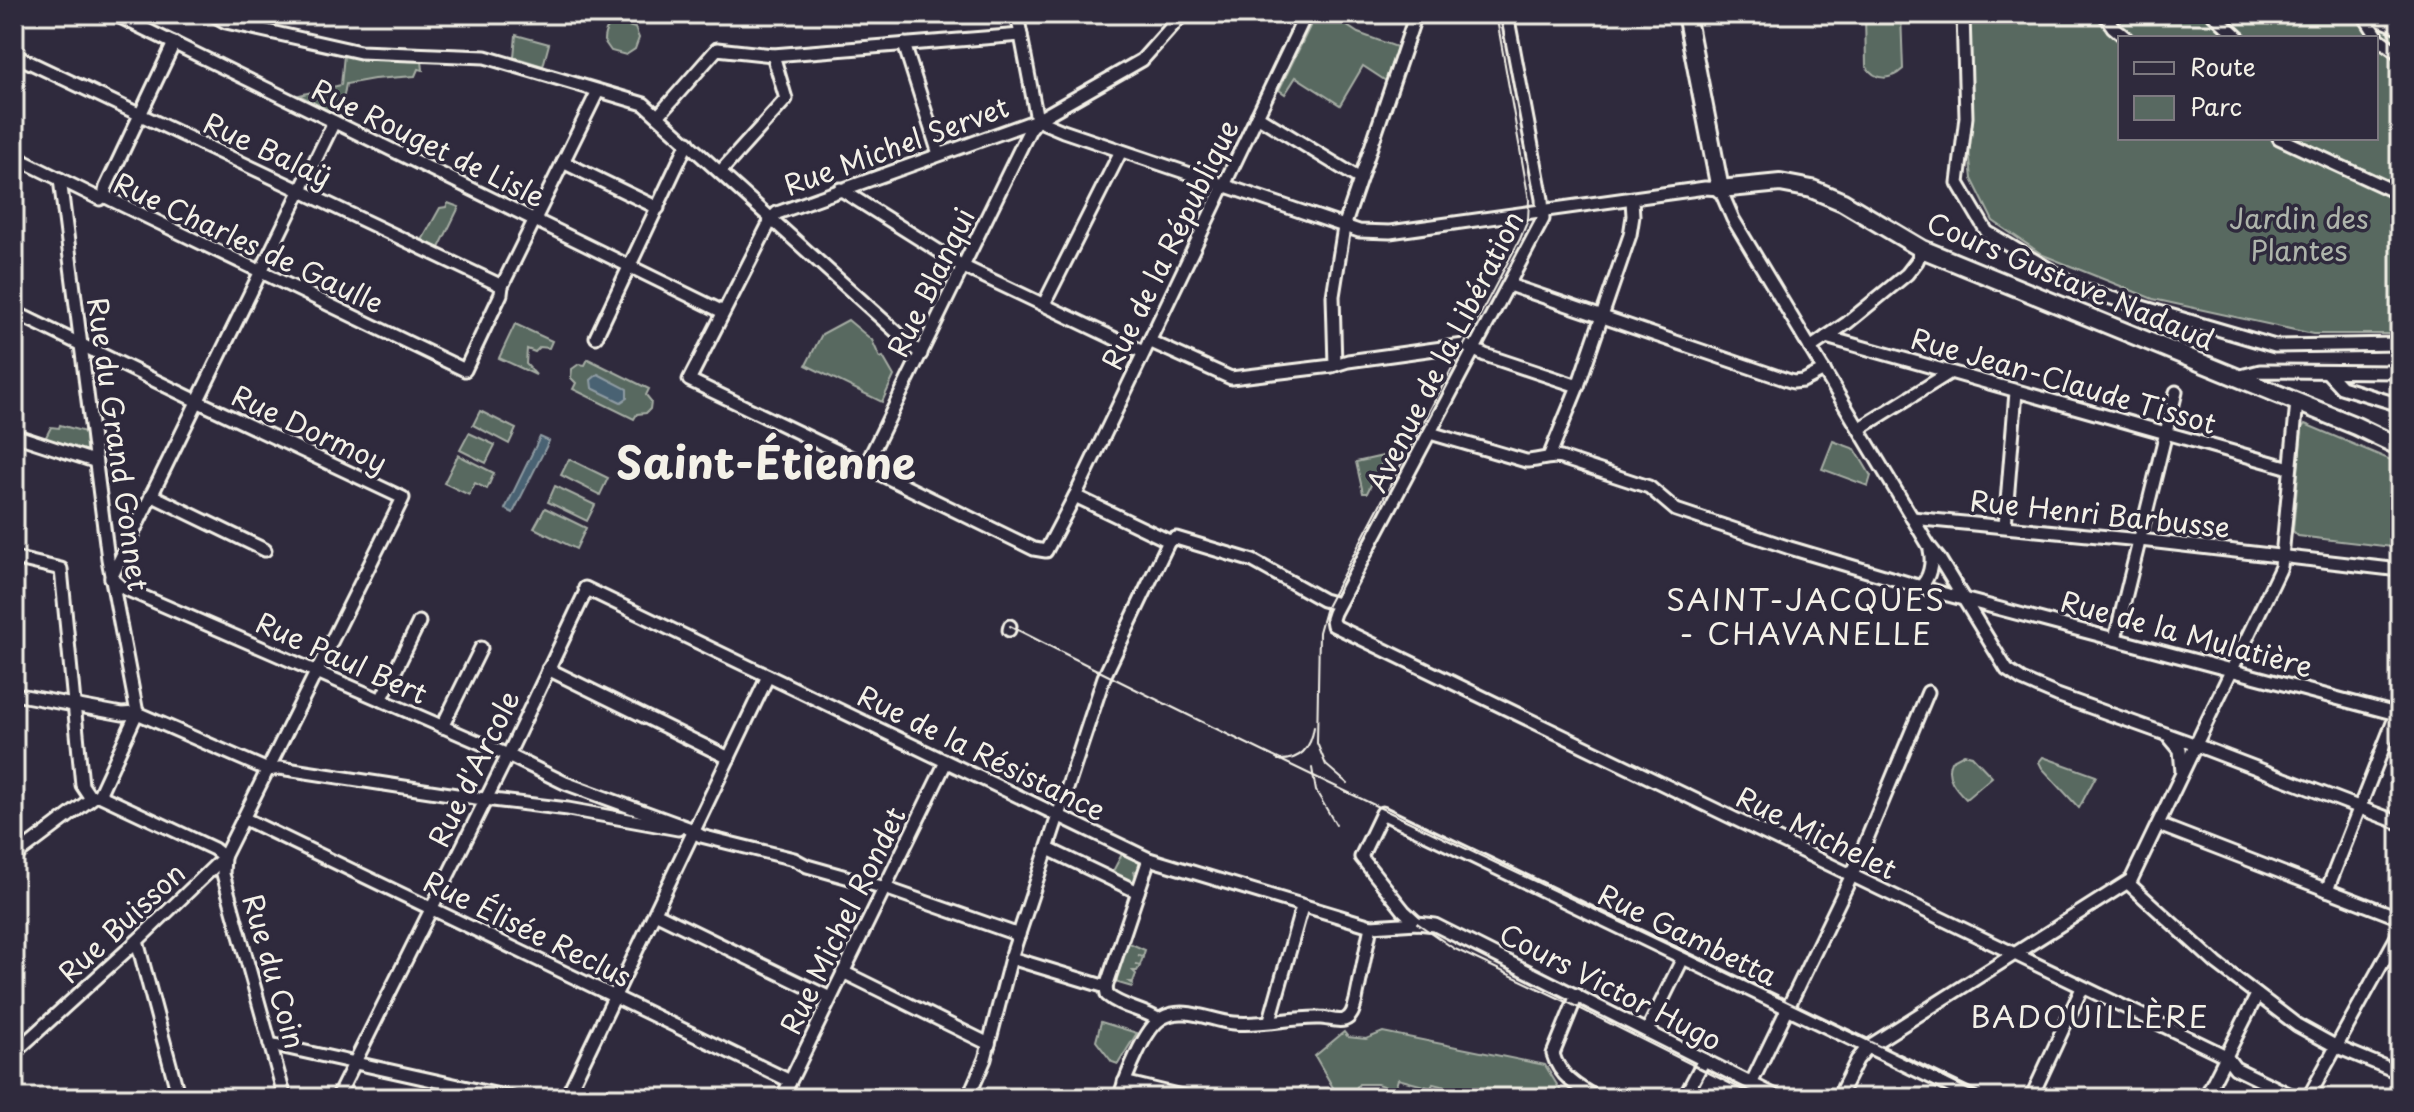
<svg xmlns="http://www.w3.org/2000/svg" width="2414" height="1112" viewBox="0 0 2414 1112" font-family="'Playpen Sans',sans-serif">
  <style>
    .green { fill: #586961; stroke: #a6ada4; stroke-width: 2; fill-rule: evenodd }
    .water { fill: #4a6273; stroke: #8e9ba2; stroke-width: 2 }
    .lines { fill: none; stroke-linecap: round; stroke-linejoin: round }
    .street-casing { stroke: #f4f1e8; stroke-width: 17 }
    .secondary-casing { stroke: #f4f1e8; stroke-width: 22 }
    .street { stroke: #2f2a3d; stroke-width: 11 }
    .secondary { stroke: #2f2a3d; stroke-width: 16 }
    .tram { stroke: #f4f1e8; stroke-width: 2 }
    .labels { text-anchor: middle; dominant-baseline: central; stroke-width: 7; stroke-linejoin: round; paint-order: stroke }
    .street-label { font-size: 28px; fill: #f4f1e8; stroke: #2f2a3d }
    .park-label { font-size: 28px; fill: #aeb4ab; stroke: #2f2a3d }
    .neighbourhood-label { font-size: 30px; letter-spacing: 2px; fill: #f4f1e8; stroke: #2f2a3d }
    .town-label { font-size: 44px; font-weight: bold; fill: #f4f1e8; stroke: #2f2a3d }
  </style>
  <rect width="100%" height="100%" fill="#2f2a3d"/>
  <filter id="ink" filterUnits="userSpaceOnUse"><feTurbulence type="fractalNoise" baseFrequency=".0125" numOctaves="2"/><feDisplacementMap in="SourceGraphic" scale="16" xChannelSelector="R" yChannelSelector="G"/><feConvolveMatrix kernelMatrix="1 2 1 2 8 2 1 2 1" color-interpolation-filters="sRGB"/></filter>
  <g filter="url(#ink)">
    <g class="green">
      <polygon points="1316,14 1329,14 1358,33 1397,47 1386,81 1363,66 1340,105 1296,77 1285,94 1279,90"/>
      <path d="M1865,14h36l2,55c-12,11 -27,13 -37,-3z"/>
      <path d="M1955,14h445v320h-87l-160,-35 -110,-44 -50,-34 -21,-42zM2120,38h256v100h-256z"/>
      <path d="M621,21l3,4 11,3 4,10 -4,11 -9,6 -15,-4 -7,-10c0,-11 5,-18 17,-20z"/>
      <polygon points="516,35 549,44 543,66 514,57"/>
      <polygon points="344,55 422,61 423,70 418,69 415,76 374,79 346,84 344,95 332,112 299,95 341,85"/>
      <polygon points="448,203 459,207 438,250 421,242 440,208 446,207"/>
      <polygon points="848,320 872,340 880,358 883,357 894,376 882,402 806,365 822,334"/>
      <polygon points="515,324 552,341 549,348 540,347 535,352 527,349 526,364 536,375 499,358"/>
      <polygon points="588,359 649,389 646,395 651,401 650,409 646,413 637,414 634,419 573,389 576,383 571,378 572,369 579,364 585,365"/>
      <polygon points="480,411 516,429 509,444 473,425"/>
      <polygon points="2305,424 2391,460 2400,470 2400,548 2298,536 2293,531 2302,428"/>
      <polygon points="60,425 85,432 86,449 84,452 45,439 51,427 59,428"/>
      <polygon points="469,433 495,445 486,463 460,450"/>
      <polygon points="1833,441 1855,449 1871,476 1868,486 1822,469"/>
      <polygon points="458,455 494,473 487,489 475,483 469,495 444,483"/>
      <polygon points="1383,456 1384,459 1367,493 1363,493 1356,462"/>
      <polygon points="569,459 608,478 600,495 561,475"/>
      <polygon points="555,486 595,505 587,521 548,502"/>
      <polygon points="545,508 586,528 576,549 534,528"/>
      <path d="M1964,754l8,2 20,21 -26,22c-10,-10 -22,-23 -15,-38z"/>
      <polygon points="2043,757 2096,776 2079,808 2042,768 2039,762"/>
      <polygon points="1122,854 1140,863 1138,870 1134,872 1136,876 1133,883 1112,873"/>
      <polygon points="1127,942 1145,950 1143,956 1138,955 1143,957 1140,965 1135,964 1140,966 1137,971 1133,971 1136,974 1133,982 1130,982 1133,984 1132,987 1118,983 1115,977"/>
      <polygon points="1101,1022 1137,1033 1118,1064 1112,1062 1096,1041"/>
      <polygon points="1344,1032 1348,1037 1366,1039 1383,1032 1545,1065 1562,1093 1570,1096 1569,1098 1483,1098 1474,1096 1473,1098 1464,1098 1444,1092 1445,1087 1433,1084 1431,1088 1398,1079 1395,1090 1377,1084 1359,1084 1354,1091 1353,1098 1339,1098 1315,1056"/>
    </g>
    <g class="water">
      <polygon points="598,374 627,389 627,398 621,402 592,388 591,380"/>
      <polygon points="540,437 549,441 513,513 505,509"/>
    </g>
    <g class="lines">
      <defs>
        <g id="street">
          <polyline points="114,14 723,312"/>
          <polyline points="212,14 226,22 360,52 485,57 644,104 921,354"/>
          <polyline points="1017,14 1037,120"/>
          <polyline points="1183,14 1142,60 1037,120 777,213 772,218 689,380 866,465 878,473 1034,549 1046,551 1077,492 1306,14"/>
          <polyline points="1507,14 1542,199 1543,219 1334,613 1332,619 1333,625 2226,1056 2235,1068 2297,1098"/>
          <polyline points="1963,14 1966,117 1958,183 1987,232 2084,290 2275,346 2400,344"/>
          <polyline points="2104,14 2113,27 2126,38"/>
          <polyline points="2213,14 2239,38"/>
          <polyline points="2363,14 2379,39 2400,54"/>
          <polyline points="2366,14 2400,28"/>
          <polyline points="904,44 939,154"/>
          <polyline points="14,55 502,286"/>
          <polyline points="659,115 717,49 773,55 1021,35"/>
          <polyline points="1257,116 1360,179"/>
          <polyline points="1037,120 1063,131 1359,231 1390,232 1705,188 1720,189 1733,219 1929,546 1940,560 2007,670 2022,680 2057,695 2188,742 2400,823"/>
          <polyline points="2279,138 2400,194"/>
          <polyline points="14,153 25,162 100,199 104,196 118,203 465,370 501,294 502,286 598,91"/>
          <polyline points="563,162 658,208"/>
          <polyline points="721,171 786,99 773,55"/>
          <polyline points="840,189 964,267 1143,352"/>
          <polyline points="104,196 106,187 174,43"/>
          <polyline points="1509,285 1793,382 1803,381 1824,370"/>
          <polyline points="1044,304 1121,151"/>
          <polyline points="14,312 197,401 403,498 224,857 137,941 14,1053"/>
          <polyline points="596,337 688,142"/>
          <polyline points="1826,337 2290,468"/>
          <polyline points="1149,341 1231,378 1332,366 1348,361 1464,345 1485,355 1578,386"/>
          <polyline points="1810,348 1847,323 1907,274 1917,261 1922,249"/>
          <polyline points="1335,365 1333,296 1344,227 1416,14"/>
          <polyline points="2327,372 2341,387 2400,405"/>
          <polyline points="2237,377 2260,371 2400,372"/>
          <polyline points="1859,429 1949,373"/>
          <path d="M1430,433l96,28c12,0 23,-6 35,-3l88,29 27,23 114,38 158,47 452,120"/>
          <polyline points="14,435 94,461"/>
          <polyline points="1549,457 1578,386 1630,235 1633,216 1632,200"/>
          <polyline points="866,465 1030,129 1037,120"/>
          <polyline points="151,495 265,550"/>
          <polyline points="1075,496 1169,541"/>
          <polyline points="1912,518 2140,540 2400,570"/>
          <polyline points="2005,526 2016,392"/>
          <polyline points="1169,541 1176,538 1253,561 1323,600 1338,604"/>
          <polyline points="14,558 61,569 82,785 90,797"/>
          <polyline points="111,578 121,587 508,755 565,783 688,828 701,836 794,859 807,866 885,888 1019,935"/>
          <polyline points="111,578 334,122"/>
          <path d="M1920,587c10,-9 13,-24 10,-37"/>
          <polyline points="1009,630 1010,626"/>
          <polyline points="2115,639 2176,392"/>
          <polyline points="548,669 729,758"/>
          <polyline points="14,694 122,714 137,713 108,559 60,179"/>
          <polyline points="381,700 419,622"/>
          <polyline points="442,727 481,648"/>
          <polyline points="2170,738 2180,750 2182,772"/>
          <polyline points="99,795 137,713 268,770 280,768 476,798 568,809 678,829"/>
          <polyline points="99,795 214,849 224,857"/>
          <polyline points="245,819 790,1081"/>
          <polyline points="2159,825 2400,918"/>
          <polyline points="1048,849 1138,892"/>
          <polyline points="14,857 95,796"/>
          <polyline points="224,857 223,874 285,1098"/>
          <polyline points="2128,883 2217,964 2297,1025 2337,1047 2400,1073"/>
          <polyline points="2327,890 2400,705"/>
          <polyline points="655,913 830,998"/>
          <polyline points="1417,923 1404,911 1361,857 1382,813 1974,1098"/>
          <polyline points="137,941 179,1098"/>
          <polyline points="1011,958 1106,987"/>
          <polyline points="843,972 989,1044"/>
          <polyline points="1106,987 1149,859"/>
          <path d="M1106,987l1,8c15,13 36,14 52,25"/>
          <path d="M1577,995l-24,59c6,22 26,34 44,44"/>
          <polyline points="1270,1020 1302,907"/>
          <polyline points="1647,1031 1683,958"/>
          <polyline points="270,1044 513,1098"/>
          <polyline points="1124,1082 1190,1098"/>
          <polyline points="1751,1084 1852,875 1928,692"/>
          <polyline points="337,1098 508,755 586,591 585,588 1149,859 1371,926 1417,923 1435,925 1780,1098"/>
          <polyline points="566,1098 768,676"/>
          <polyline points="782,1098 946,762"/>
          <polyline points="968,1098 985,1059 1011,958 1104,677 1169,541"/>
          <path d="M1119,1098c7,-21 25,-69 43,-80 22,-13 49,3 72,5 28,3 58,-6 86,-5 7,0 17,4 24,2 9,-3 10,-13 12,-20l15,-74"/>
          <polyline points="1684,1098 1704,1060"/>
          <polyline points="1838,1098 1857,1060 1868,1047 2131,880 2281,567 2297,402"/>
          <polyline points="2031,1098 2082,988"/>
          <polyline points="2205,1098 2257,995"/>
          <polyline points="2308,1098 2400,931"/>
        </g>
        <polyline id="secondary" points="1686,14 1720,189 1780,183 1812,189 1843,202 1922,249 2356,426 2400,447"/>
      </defs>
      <use href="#street" class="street-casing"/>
      <use href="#secondary" class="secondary-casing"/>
      <use href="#street" class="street"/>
      <use href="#secondary" class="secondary"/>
      <g class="tram">
        <path d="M1010,626c321,164 651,311 975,472"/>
        <path d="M1278,760c22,1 33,-12 36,-33"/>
        <polyline points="1312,768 1316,791 1336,825"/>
        <polyline points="1348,784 1326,765 1317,743 1319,632 1326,607 1520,239 1528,220 1529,200 1496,14"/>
        <polyline points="1417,923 1453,948 1571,1004 1759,1098"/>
      </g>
    </g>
  </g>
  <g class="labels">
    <g class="street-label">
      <text transform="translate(429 142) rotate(26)">Rue Rouget de Lisle</text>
      <text transform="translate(896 145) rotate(-20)">Rue Michel Servet</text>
      <text transform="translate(268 149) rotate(25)">Rue Balaÿ</text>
      <text transform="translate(249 242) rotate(25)">Rue Charles de Gaulle</text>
      <text transform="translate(1169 244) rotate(-64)">Rue de la République</text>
      <text transform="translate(2071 280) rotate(23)">Cours Gustave Nadaud</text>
      <text transform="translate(930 282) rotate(-64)">Rue Blanqui</text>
      <text transform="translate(1444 351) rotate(-63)">Avenue de la Libération</text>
      <text transform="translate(2064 380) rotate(16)">Rue Jean-Claude Tissot</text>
      <text transform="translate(310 428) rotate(25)">Rue Dormoy</text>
      <text transform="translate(119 444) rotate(82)">Rue du Grand Gonnet</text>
      <text transform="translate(2100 513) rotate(6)">Rue Henri Barbusse</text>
      <text transform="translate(2187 633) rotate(15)">Rue de la Mulatière</text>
      <text transform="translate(342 657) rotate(24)">Rue Paul Bert</text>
      <text transform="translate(982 752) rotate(26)">Rue de la Résistance</text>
      <text transform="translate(473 768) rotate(-64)">Rue d'Arcole</text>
      <text transform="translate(1817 832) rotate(26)">Rue Michelet</text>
      <text transform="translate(842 920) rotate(-64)">Rue Michel Rondet</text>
      <text transform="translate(121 922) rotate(-43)">Rue Buisson</text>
      <text transform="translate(528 928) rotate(26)">Rue Élisée Reclus</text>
      <text transform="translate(1688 934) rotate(26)">Rue Gambetta</text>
      <text transform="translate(275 971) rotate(74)">Rue du Coin</text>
      <text transform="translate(1611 986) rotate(27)">Cours Victor Hugo</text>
    </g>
    <g class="park-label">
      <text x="2299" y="217">Jardin des<tspan x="2299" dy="32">Plantes</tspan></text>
    </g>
    <g class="neighbourhood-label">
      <text x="1806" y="598">SAINT-JACQUES<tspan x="1806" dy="34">- CHAVANELLE</tspan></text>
      <text x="2090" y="1015">BADOUILLÈRE</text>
    </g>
    <g class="town-label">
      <text x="766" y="461">Saint-Étienne</text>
    </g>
  </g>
  <rect width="2414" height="1112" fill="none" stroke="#2f2a3d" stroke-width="48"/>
  <rect x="24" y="24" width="2366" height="1064" fill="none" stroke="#f4f1e8" stroke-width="3" filter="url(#ink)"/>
  <rect x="2118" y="36" width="260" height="104" fill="#2f2a3d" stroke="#7e7a81" stroke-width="2"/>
  <rect x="2134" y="62" width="40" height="12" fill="#2f2a3d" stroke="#7e7a81" stroke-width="2"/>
  <text x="2190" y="76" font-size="24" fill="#f4f1e8">Route</text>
  <rect x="2134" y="96" width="40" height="24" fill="#586961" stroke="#7e7a81" stroke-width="2"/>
  <text x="2190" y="116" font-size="24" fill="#f4f1e8">Parc</text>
</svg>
